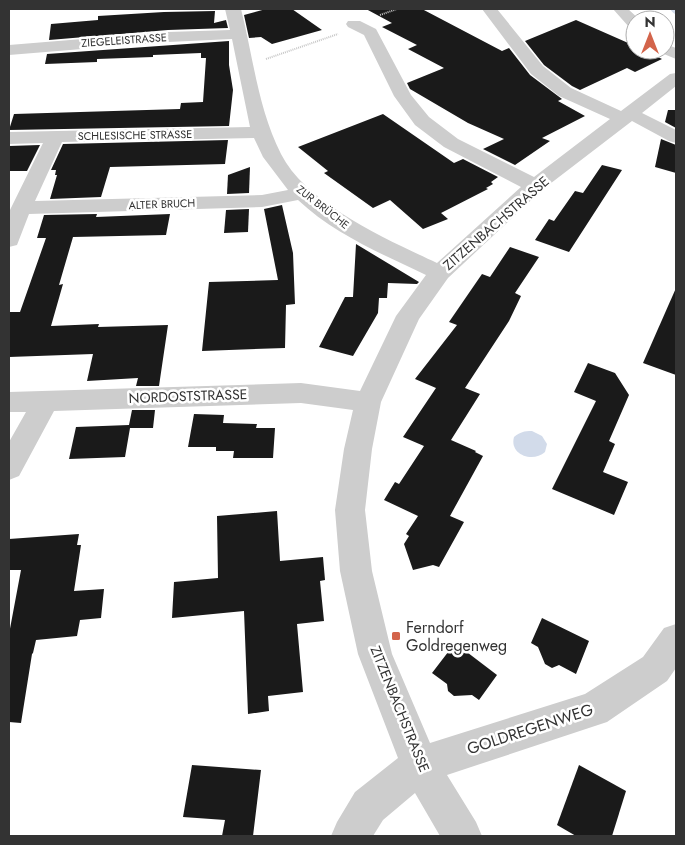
<svg xmlns="http://www.w3.org/2000/svg" width="685" height="845" viewBox="0 0 685 845" font-family="Jost,sans-serif">
  <style>
    .water { fill: #d2dbea }
    .lines { fill: none; stroke-linecap: round; stroke-linejoin: round }
    .stream { stroke: #d2dbea; stroke-width: 8 }
    .building { fill: #1a1a1a }
    .path { stroke: #c7c7c7; stroke-width: 2; stroke-dasharray: 1 1; stroke-linecap: butt }
    .street { fill: #cdcdcd; fill-rule: evenodd }
    .poi-dot { fill: #d3644b; stroke: #fff; stroke-width: 2 }
    .labels { text-anchor: middle; dominant-baseline: central; stroke-width: 5; stroke-linejoin: round; paint-order: stroke }
    .far-street-label { font-size: 11px; fill: #333; stroke: #fff }
    .street-label { font-size: 14px; fill: #333; stroke: #fff }
    .near-poi-label { font-size: 16px; fill: #333; stroke: #fff; text-anchor: start }
    .near-street-label { font-size: 16px; fill: #333; stroke: #fff }
  </style>
  <rect width="100%" height="100%" fill="#fff"/>
  <path class="water" d="M532,431l10,5 5,8 -2,8c-12,11 -36,3 -31,-15 6,-5 10,-6 18,-6z"/>
  <g class="lines">
    <polyline class="stream" points="675,9 676,10"/>
  </g>
  <g class="building">
    <polygon points="266,9 292,9 322,30 272,44 261,37 249,38 244,15"/>
    <polygon points="366,9 422,9 502,51 509,48 530,75 562,99 558,101 585,116 542,138 550,141 515,165 483,149 504,139 468,123 410,89 407,83 444,68 408,49 417,45 382,27 392,23"/>
    <polygon points="215,11 214,23 226,20 228,28 168,30 49,40 51,24 98,20 98,16 164,12"/>
    <polygon points="576,20 635,46 635,50 644,50 662,59 635,72 627,68 580,90 572,86 544,65 525,41"/>
    <polygon points="229,41 229,65 233,90 229,126 9,130 14,114 180,109 181,103 203,102 206,58 201,58 201,53 153,55 153,57 97,59 97,62 45,64 47,54"/>
    <polygon points="668,110 676,110 676,128 665,122"/>
    <polygon points="383,114 454,163 463,159 498,177 491,182 493,184 486,188 488,189 441,213 448,219 423,229 390,200 373,208 324,173 328,171 298,147"/>
    <polygon points="661,139 676,145 676,173 655,167"/>
    <polygon points="228,140 225,164 110,167 101,197 50,199 57,175 55,175 56,170 51,170 63,144"/>
    <polygon points="40,145 27,171 9,171 9,146"/>
    <polygon points="602,165 622,170 569,252 535,240 549,219 554,221 575,191 583,193"/>
    <polygon points="250,167 249,193 227,194 228,175"/>
    <polygon points="282,205 293,253 295,304 286,305 285,348 202,351 209,282 278,280 264,209"/>
    <polygon points="249,209 248,232 224,233 226,210"/>
    <polygon points="97,214 96,217 170,214 166,235 73,237 59,285 63,284 51,326 99,324 98,327 168,325 159,386 136,386 138,378 87,381 93,354 9,357 9,312 20,312 46,238 37,238 44,215"/>
    <polygon points="356,244 419,282 417,284 388,283 387,298 379,298 378,313 353,356 319,347 345,297 353,297"/>
    <polygon points="510,247 539,257 515,293 521,296 509,321 465,388 480,394 451,440 476,451 475,452 483,456 450,516 464,522 439,567 433,565 413,570 404,544 409,536 406,534 418,516 384,500 395,482 399,484 424,446 403,437 436,388 415,379 457,325 449,322 482,274 490,277"/>
    <polygon points="676,288 676,375 643,363"/>
    <polygon points="588,363 615,373 629,395 609,441 615,444 603,472 628,482 614,515 552,489 596,401 574,392"/>
    <polygon points="132,410 155,410 153,428 130,428 125,457 69,459 76,427 129,425"/>
    <polygon points="194,414 224,415 223,423 257,424 256,428 275,428 273,458 233,458 234,451 216,451 216,447 188,447"/>
    <polygon points="277,511 280,561 323,557 325,580 320,581 324,621 297,624 303,692 268,696 269,711 248,714 244,611 172,618 174,582 218,578 217,516"/>
    <polygon points="79,534 77,545 81,545 74,591 104,589 101,618 80,620 77,636 36,640 33,653 32,654 21,723 9,722 9,634 21,570 9,570 9,539"/>
    <polygon points="542,618 589,641 576,674 559,665 552,668 545,664 538,647 531,643"/>
    <polygon points="455,643 497,675 479,700 472,695 454,696 448,691 447,684 432,673"/>
    <polygon points="192,765 261,770 253,836 222,836 225,820 183,817"/>
    <polygon points="579,765 626,791 612,836 576,836 557,825"/>
  </g>
  <g class="lines">
    <g class="path">
      <polyline points="380,15 397,9"/>
      <polyline points="266,59 338,34"/>
    </g>
    <g class="street">
      <path d="M225,9h16c12,47 17,100 40,145 25,50 107,86 156,109l84,-76 -77,-40 -29,-22 -21,-29 -30,-61 -16,-8 -2,-3 2,-3h12l16,8 35,66 18,22 29,22 76,38 76,-58 -51,-23 -28,-22 -49,-65h15l46,57 28,22 50,23 49,-37 6,-1v13l-34,27 34,17v13l-7,-2 -37,-20 -90,69 -94,88 -29,41 -38,83 -9,47 -7,61 7,61 20,83 38,89 155,-49 58,-37 21,-29 12,-4v44l-9,13 -60,41 -160,53 29,47 6,14h-42l-25,-43 -32,27 -10,16h-42l6,-14 18,-30 43,-34 -40,-104 -18,-83 -5,-61 9,-61 9,-39 -52,-7 -247,8 -35,65 -10,4v-38l17,-30h-17v-20l292,-9 59,8 36,-75 30,-41c-44,-21 -92,-41 -128,-75l-36,7 -233,7 -12,31 -8,2v-35l34,-69 -34,1v-12l241,-5 -18,-88 -64,3 -159,13v-10l159,-13 62,-2zM254,138l9,19 25,33 -26,5 -227,6 27,-59z"/>
      <polygon points="613,9 628,9 640,20 635,20 635,29 629,27"/>
      <polygon points="665,44 676,48 676,59 659,52 658,50 665,50"/>
    </g>
  </g>
  <rect class="poi-dot" x="391" y="631" width="10" height="10" rx="2.5"/>
  <g class="labels">
    <g class="far-street-label">
      <text transform="translate(124 40) rotate(-4)">ZIEGELEISTRASSE</text>
      <text transform="translate(135 135) rotate(-1)">SCHLESISCHE STRASSE</text>
      <text transform="translate(162 204) rotate(-2)">ALTER BRUCH</text>
      <text transform="translate(323 207) rotate(38)">ZUR BRÜCHE</text>
    </g>
    <g class="street-label">
      <text transform="translate(496 223) rotate(-41)">ZITZENBACHSTRASSE</text>
      <text transform="translate(188 396) rotate(-2)">NORDOSTSTRASSE</text>
      <text transform="translate(400 709) rotate(68)">ZITZENBACHSTRASSE</text>
    </g>
    <g class="near-poi-label">
      <text x="406" y="627">Ferndorf<tspan x="406" dy="18">Goldregenweg</tspan></text>
    </g>
    <g class="near-street-label">
      <text transform="translate(530 729) rotate(-18)">GOLDREGENWEG</text>
    </g>
  </g>
  <rect width="685" height="845" fill="none" stroke="#333333" stroke-width="20"/>
  <g transform="translate(650 35)"><circle r="24" fill="#ffffff" stroke="#adadad"/>
  <path d="M0-4L9 19L0 12L-9 19Z" fill="#d3644b"/>
  <text y="-8" font-size="14" font-weight="bold" text-anchor="middle" fill="#333333">N</text>
  </g>
</svg>
